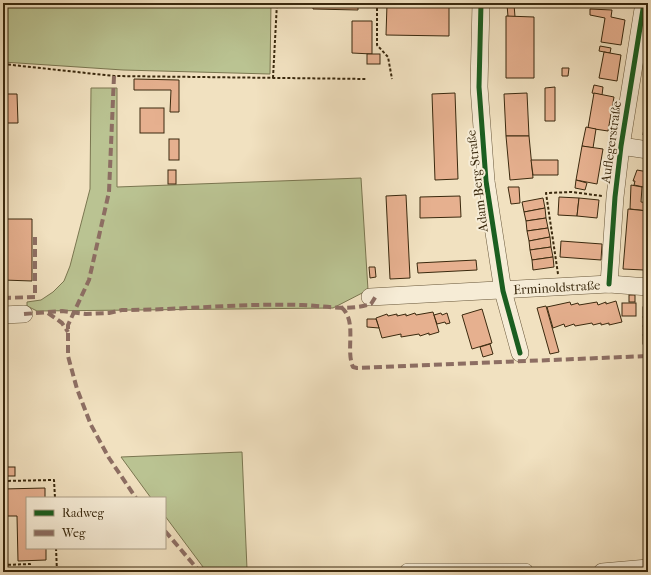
<svg xmlns="http://www.w3.org/2000/svg" width="651" height="575" viewBox="0 0 651 575" font-family="'IM FELL French Canon',serif">
  <style>
    .green { fill: #bac392; stroke: #7a7650 }
    .building { fill: #e6b08f; stroke: #3a290e }
    .lines { fill: none; stroke-linecap: round; stroke-linejoin: round }
    .minor-casing { stroke: #68573a; stroke-width: 18 }
    .path { stroke: #3a290e; stroke-width: 2; stroke-dasharray: 3 2; stroke-linecap: butt }
    .minor { stroke: #f6ecd6; stroke-width: 17 }
    .quiet { stroke: #8d6e63; stroke-width: 4; stroke-dasharray: 8 4; stroke-linecap: butt }
    .cycleway-casing { stroke: #f6ecd6; stroke-width: 8 }
    .cycleway { stroke: #1b5e20; stroke-width: 5 }
    .labels { text-anchor: middle; dominant-baseline: central; stroke-width: 4; stroke-linejoin: round; paint-order: stroke }
    .street-label { font-size: 13px; fill: #3a290e; stroke: #f6ecd6 }
  </style>
  <rect width="100%" height="100%" fill="#f1e1c0"/>
  <filter id="stains"><feTurbulence type="fractalNoise" baseFrequency=".005" numOctaves="4"/><feColorMatrix values="0 0 0 0 .2 0 0 0 0 .09 0 0 0 0 .02 0 0 0 .5 -.17"/></filter>
  <radialGradient id="worn" r=".72"><stop offset=".6" stop-color="#630" stop-opacity="0"/><stop offset="1" stop-color="#630" stop-opacity=".3"/></radialGradient>
  <g class="green">
    <polygon points="3,3 271,3 270,74 123,70 3,62"/>
    <polygon points="91,88 117,88 117,187 361,178 368,290 333,308 37,311 27,306 27,302 41,300 53,292 64,281 70,266 90,189"/>
    <polygon points="242,452 247,569 206,571 165,516 165,498 151,498 121,457"/>
  </g>
  <g class="building">
    <polygon points="313,3 366,3 366,7 358,7 358,10 313,9"/>
    <polygon points="387,4 449,5 449,36 386,35"/>
    <polygon points="507,4 514,4 515,17 508,17"/>
    <polygon points="590,9 612,10 611,17 625,20 621,45 601,42 605,18 590,15"/>
    <polygon points="506,16 534,17 534,78 506,78"/>
    <polygon points="352,21 372,21 372,54 352,53"/>
    <polygon points="600,46 611,48 610,53 599,51"/>
    <polygon points="604,52 621,55 617,81 599,78"/>
    <rect x="367" y="54" width="13" height="10"/>
    <polygon points="562,68 569,68 568,76 562,76"/>
    <polygon points="134,79 179,80 179,112 170,112 171,90 134,90"/>
    <polygon points="3,80 5,80 5,94 17,94 18,123 3,123"/>
    <polygon points="594,85 603,87 602,95 592,93"/>
    <polygon points="555,87 555,121 545,121 545,88"/>
    <polygon points="455,93 458,179 435,180 432,94"/>
    <polygon points="527,93 529,136 506,136 504,94"/>
    <polygon points="594,93 614,97 608,131 588,128"/>
    <polygon points="648,100 648,135 643,135"/>
    <rect x="140" y="108" width="24" height="25"/>
    <polygon points="586,127 596,129 593,148 582,146"/>
    <polygon points="506,136 529,136 533,178 510,180"/>
    <rect x="169" y="139" width="10" height="21"/>
    <polygon points="582,146 603,149 597,184 576,180"/>
    <polygon points="531,160 558,160 558,175 533,175"/>
    <rect x="168" y="170" width="8" height="14"/>
    <polygon points="637,170 648,172 648,188 634,185 635,181 633,181"/>
    <polygon points="576,180 587,183 585,190 575,188"/>
    <polygon points="631,185 642,187 641,202 648,203 648,211 630,209"/>
    <polygon points="508,187 519,187 520,203 511,204"/>
    <polygon points="406,195 410,278 390,279 386,196"/>
    <polygon points="460,196 461,217 420,218 420,197"/>
    <polygon points="559,197 579,198 577,216 558,215"/>
    <polygon points="543,198 545,208 524,212 522,202"/>
    <polygon points="579,198 599,200 597,218 577,216"/>
    <polygon points="545,208 546,218 526,221 524,212"/>
    <polygon points="628,209 648,211 644,270 623,269"/>
    <polygon points="546,218 548,228 527,231 526,221"/>
    <polygon points="4,219 32,219 32,281 3,280"/>
    <polygon points="548,228 550,237 529,241 527,231"/>
    <polygon points="550,237 551,247 530,250 529,241"/>
    <polygon points="561,241 602,244 601,260 560,257"/>
    <polygon points="551,247 553,257 532,260 530,250"/>
    <polygon points="553,257 554,267 533,270 532,260"/>
    <polygon points="476,260 477,270 418,273 417,263"/>
    <polygon points="369,267 375,267 376,277 370,278"/>
    <rect x="629" y="295" width="6" height="7"/>
    <polygon points="616,301 622,322 609,325 609,323 601,325 601,323 593,325 592,323 575,326 574,324 565,327 564,324 553,328 547,307 570,302 571,305 578,303 579,305 597,302 598,305 606,302 606,304"/>
    <rect x="622" y="303" width="14" height="13"/>
    <polygon points="546,306 559,352 550,354 537,308"/>
    <rect x="643" y="307" width="5" height="10"/>
    <polygon points="482,309 492,343 472,349 462,315"/>
    <polygon points="433,312 439,332 429,335 429,333 420,336 419,334 401,337 401,334 382,338 376,318 387,314 388,316 397,314 397,316 406,314 406,316 415,313 416,315"/>
    <polygon points="441,313 442,315 447,313 450,323 446,324 445,322 437,324 434,315"/>
    <rect x="643" y="317" width="5" height="9"/>
    <polygon points="367,319 376,319 379,328 367,327"/>
    <rect x="643" y="326" width="5" height="9"/>
    <rect x="643" y="335" width="5" height="9"/>
    <polygon points="490,344 493,354 483,357 480,347"/>
    <rect x="3" y="467" width="12" height="9"/>
    <polygon points="45,488 45,498 27,498 27,548 46,548 46,560 18,561 17,516 3,516 3,489"/>
    <rect x="3" y="569" width="20" height="3"/>
  </g>
  <g class="lines">
    <defs>
      <g id="minor">
        <polyline points="481,3 479,87 486,181 503,291 520,353"/>
        <polyline points="621,146 648,150"/>
        <polyline points="609,284 615,197 621,146 644,3"/>
        <path id="s1" d="M370,297l239,-13 39,3"/>
        <polyline points="3,315 24,314"/>
        <polyline points="408,572 525,572"/>
        <polyline points="602,572 648,568"/>
      </g>
    </defs>
    <use href="#minor" class="minor-casing"/>
    <g class="path">
      <polyline points="377,3 377,45 388,57 392,79"/>
      <polyline points="3,64 114,76 367,79"/>
      <polyline points="273,78 277,3"/>
      <polyline points="558,274 546,193 572,192 602,196"/>
      <polyline points="3,481 54,480 55,498"/>
      <polyline points="56,548 57,572"/>
      <polyline points="3,565 30,564 30,572"/>
    </g>
    <use href="#minor" class="minor"/>
    <g class="quiet">
      <polyline points="114,76 109,192 89,280 68,325 68,356 77,389 91,425 109,458 136,498"/>
      <polyline points="3,298 35,297 35,235"/>
      <path d="M341,307c17,14 4,42 12,60l4,1 291,-12"/>
      <polyline points="48,313 62,323 68,332"/>
      <path d="M24,314l38,-3 24,3 23,-1 13,-3c60,0 120,-7 180,-5 23,1 47,6 69,-1l5,-8"/>
      <polyline points="165,531 200,572"/>
    </g>
    <defs>
      <g id="cycleway">
        <polyline points="481,3 479,87 486,181 503,291 520,353"/>
        <polyline points="609,284 615,197 621,146 644,3"/>
      </g>
    </defs>
    <use href="#cycleway" class="cycleway-casing"/>
    <use href="#cycleway" class="cycleway"/>
  </g>
  <g class="labels">
    <g class="street-label">
      <text transform="translate(611 142) rotate(-82)">Auflegerstraße</text>
      <text transform="translate(477 181) rotate(-97)">Adam-Berg-Straße</text>
      <text stroke="none"><textPath href="#s1" startOffset="187">Erminoldstraße</textPath></text>
    </g>
  </g>
  <rect width="651" height="575" fill="none" stroke="#f1e1c0" stroke-width="16"/>
  <rect x="4" y="4" width="643" height="567" fill="none" stroke="#3a290e" stroke-width="2"/>
  <rect x="8" y="8" width="635" height="559" fill="none" stroke="#3a290e"/>
  <rect x="26" y="497" width="140" height="52" fill="#f6ecd6" stroke="#ab9e86"/>
  <rect x="34" y="510" width="20" height="6" fill="#1b5e20" stroke="#ab9e86"/>
  <text x="62" y="517" font-size="12" fill="#3a290e">Radweg</text>
  <rect x="34" y="530" width="20" height="6" fill="#8d6e63" stroke="#ab9e86"/>
  <text x="62" y="537" font-size="12" fill="#3a290e">Weg</text>
  <rect width="100%" height="100%" filter="url(#stains)"/>
  <rect width="100%" height="100%" fill="url(#worn)"/>
</svg>
